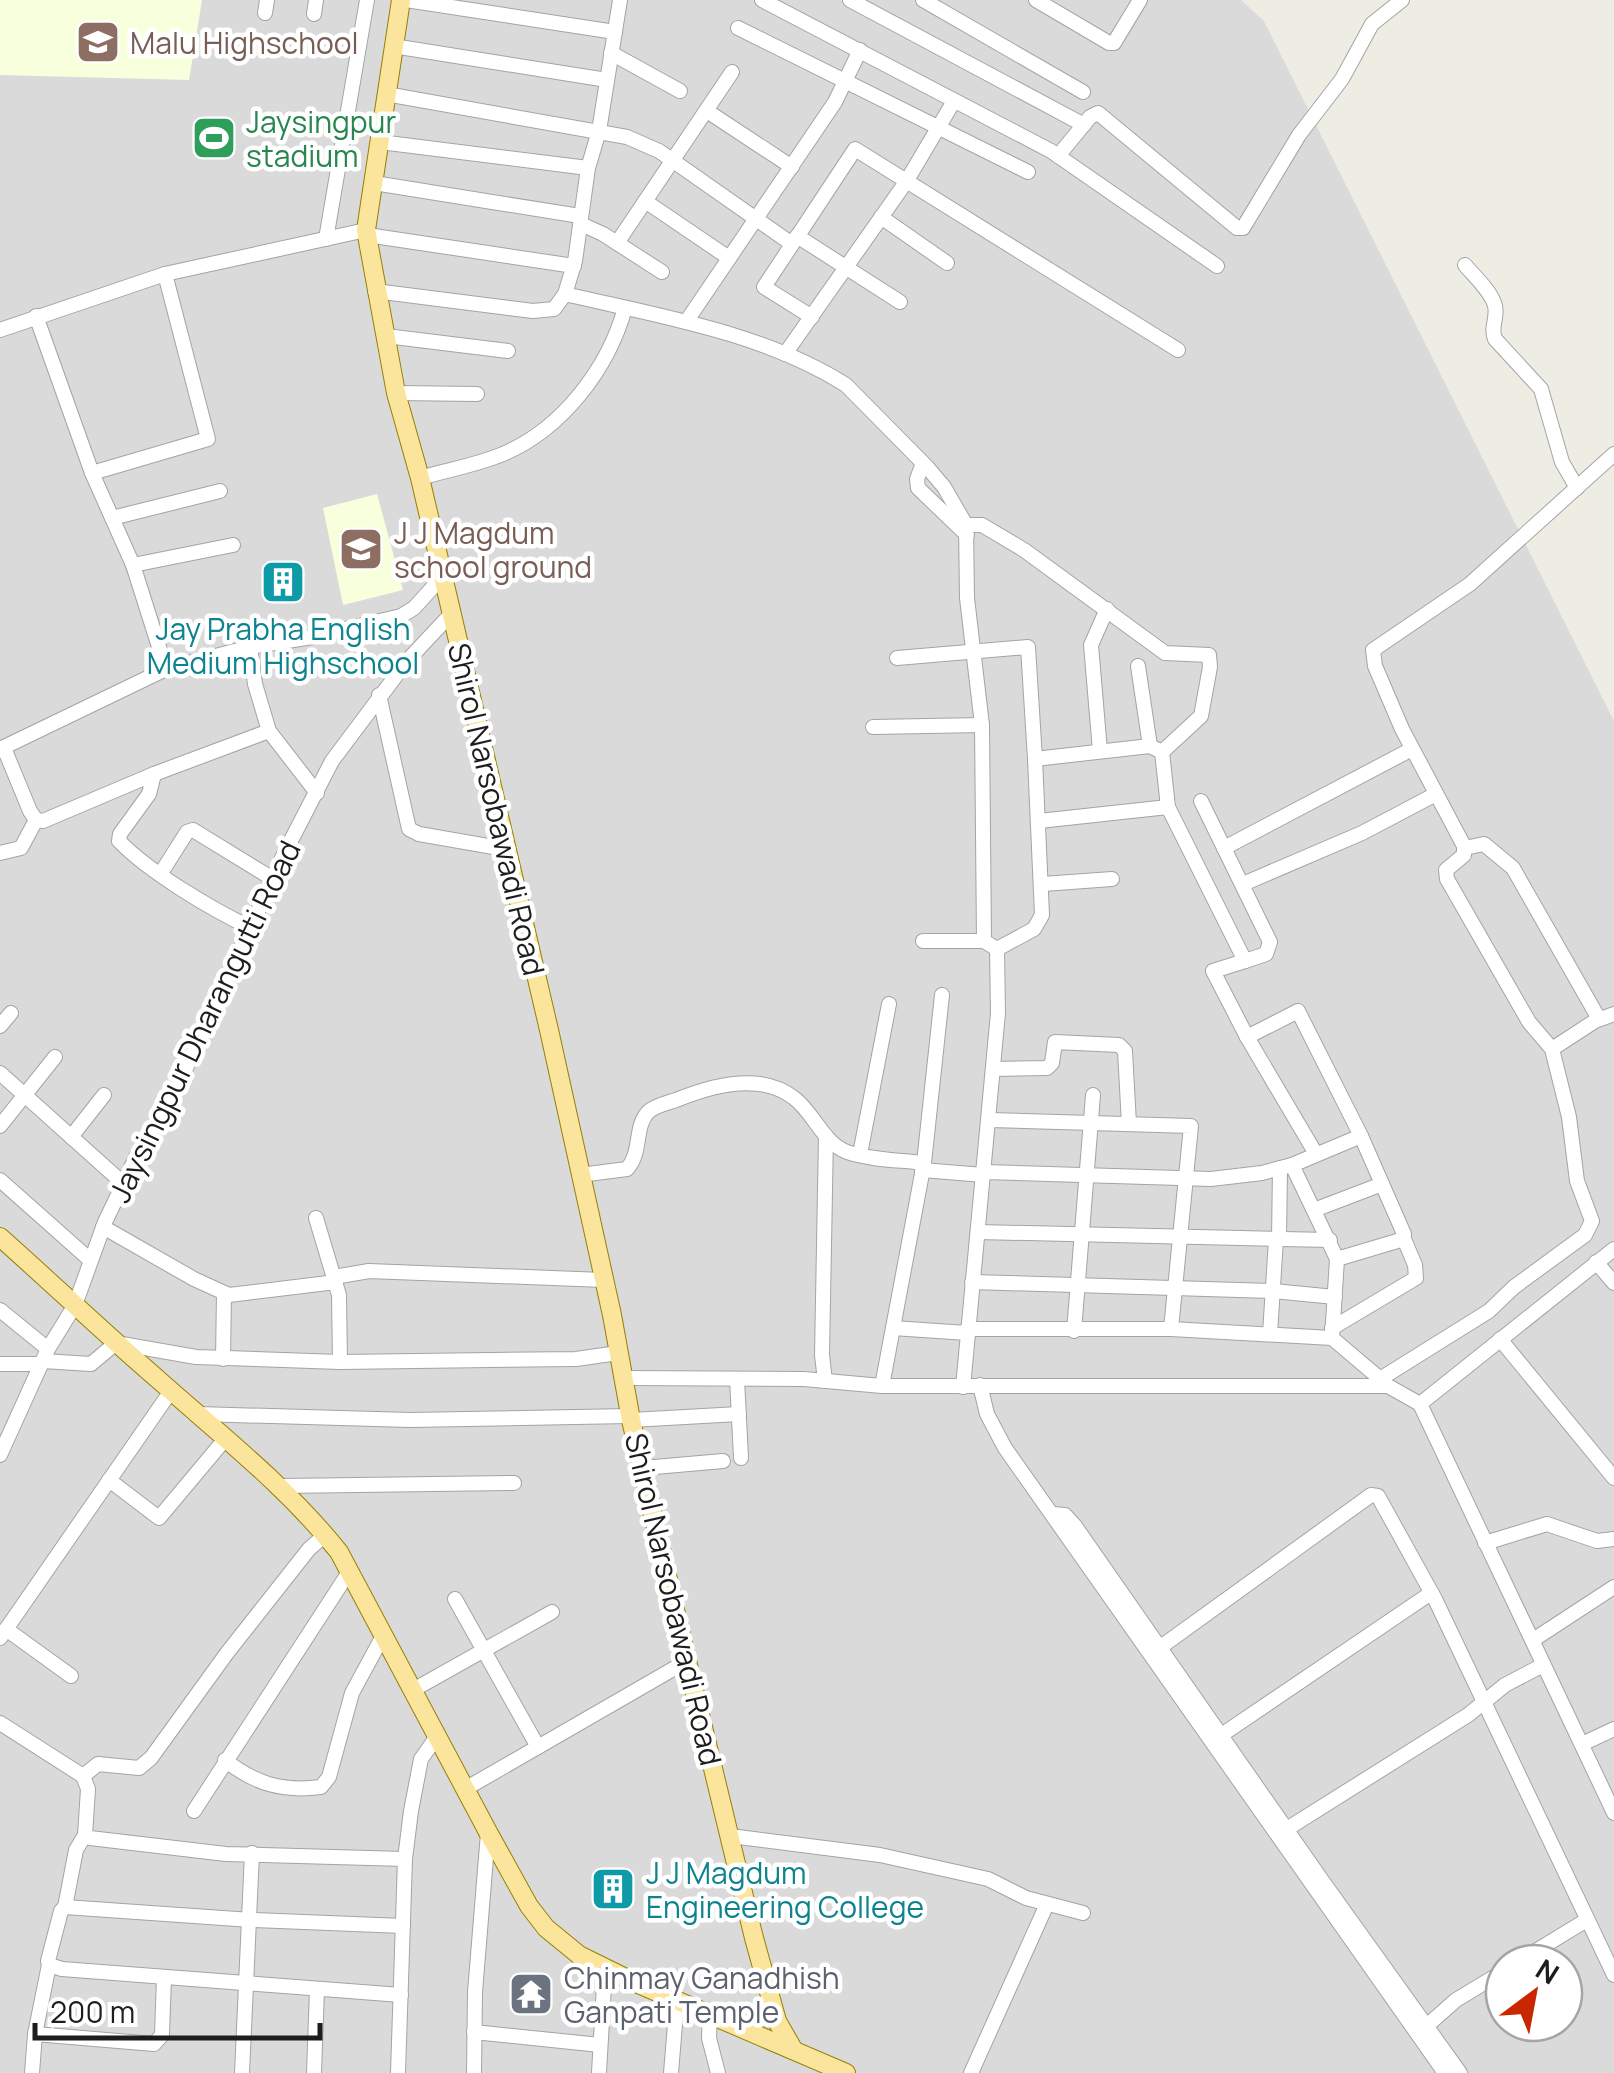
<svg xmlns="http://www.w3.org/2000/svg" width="1614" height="2073" viewBox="0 0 1614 2073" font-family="Manrope,sans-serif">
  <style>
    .residential { fill: #dbdada; fill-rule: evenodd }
    .education { fill: #f8ffdc }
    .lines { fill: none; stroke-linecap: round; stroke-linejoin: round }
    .minor-casing { stroke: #a4a4a4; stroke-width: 16 }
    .major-casing { stroke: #968001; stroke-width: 20 }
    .minor { stroke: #fff; stroke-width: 14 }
    .major { stroke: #fbe49b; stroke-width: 18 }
    .labels { text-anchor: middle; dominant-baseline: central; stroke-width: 9; stroke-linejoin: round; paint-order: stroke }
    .education-label { font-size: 30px; fill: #785e54; stroke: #fff; text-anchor: start }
    .leisure-label { font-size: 30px; fill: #27864d; stroke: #fff; text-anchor: start }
    .culture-label { font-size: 30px; fill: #0d838f; stroke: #fff }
    .street-label { font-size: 30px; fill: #1d1d1d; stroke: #fff }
    .worship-label { font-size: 30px; fill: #5b616d; stroke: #fff; text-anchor: start }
  </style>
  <rect width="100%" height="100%" fill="#eeede3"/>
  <path class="residential" d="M0,0h1241l23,21 350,700v1352h-1614zM1504,1963h60v60h-60z"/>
  <g class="education">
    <polygon points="0,0 202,0 189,80 0,75"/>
    <polygon points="377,494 403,590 343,605 323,508"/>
  </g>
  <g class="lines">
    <defs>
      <g id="minor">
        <polyline points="406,0 615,32"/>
        <polyline points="762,0 1051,151 1217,266"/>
        <polyline points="850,0 1084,125"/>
        <polyline points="923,0 1083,92"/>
        <polyline points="1036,0 1109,43 1114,43 1140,0"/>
        <polyline points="265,13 267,0"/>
        <polyline points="314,14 316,0"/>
        <polyline points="738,28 1028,172"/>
        <polyline points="393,46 607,80"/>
        <polyline points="611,53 680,91"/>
        <polyline points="386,94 627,137 659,151 792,244"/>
        <polyline points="707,111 792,167"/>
        <polyline points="380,142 588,168"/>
        <polyline points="1058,156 1090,117 1098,113 1237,228 1243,228 1299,135 1342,79 1372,24 1402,0"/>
        <polyline points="374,183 580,216"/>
        <polyline points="645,201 729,258"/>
        <polyline points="881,217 947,263"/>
        <polyline points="581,224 603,234 662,272"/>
        <polyline points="367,235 574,266"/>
        <polyline points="797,236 900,302"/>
        <polyline points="326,239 367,0"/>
        <polyline points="617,243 732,72"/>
        <path d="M1465,265c9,11 27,27 30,41 3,12 -5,21 0,33l46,50 21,73 15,26"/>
        <polyline points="375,291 533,311 554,309 565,294 575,261 588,168 599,131 620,0"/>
        <path d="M565,294c94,22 199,39 281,91l81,82 17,20 22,38 1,73 15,127 2,216 13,8 1,64 -35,374"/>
        <polyline points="36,316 92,473 133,565 166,669"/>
        <polyline points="812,317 764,287 855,149 1178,350"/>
        <polyline points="686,322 835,102 860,50"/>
        <polyline points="0,330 165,274 366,230"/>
        <polyline points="386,336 508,351"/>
        <polyline points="785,354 906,182 954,101"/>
        <polyline points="396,393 477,394"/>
        <polyline points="923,463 917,479 918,488 967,535"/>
        <polyline points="92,473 208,439 165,274"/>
        <path d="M420,478c27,-8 57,-13 83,-24 59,-25 105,-85 122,-146"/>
        <polyline points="112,518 220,491"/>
        <polyline points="133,565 233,545"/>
        <polyline points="250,647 255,684 269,731 317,793"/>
        <polyline points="897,658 1028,647 1035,759 1150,746 1162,752 1201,716 1210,667 1209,655 1165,653 1024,550 982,525 966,525"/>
        <polyline points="1138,666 1150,746"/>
        <polyline points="379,695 409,829 419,834 505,849"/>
        <polyline points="873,727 982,725"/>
        <polyline points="4,748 30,811 36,820 43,821 154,774 269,731"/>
        <polyline points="0,749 166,669 250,647 312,637 401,616 414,608 443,576"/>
        <polyline points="1100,751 1091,645 1107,609"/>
        <polyline points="1162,752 1168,807 1245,961 1213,971 1247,1037 1316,1154"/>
        <path d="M154,774l-5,20 -29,40 -1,7c30,31 92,68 132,87"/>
        <polyline points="1201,801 1270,942 1266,954 1245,961"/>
        <polyline points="1039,821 1168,807"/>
        <polyline points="1224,848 1412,749"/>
        <polyline points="1465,848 1484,844 1513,868 1599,1019"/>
        <polyline points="0,853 21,848 36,820"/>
        <polyline points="161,873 187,832 193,830 273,879"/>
        <polyline points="1043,884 1112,879"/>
        <polyline points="1243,884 1362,833 1436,794"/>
        <polyline points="923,941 984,941"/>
        <polyline points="997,949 1034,929 1042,915 1035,759"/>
        <polyline points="0,1026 11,1013"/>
        <polyline points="1247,1037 1298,1011 1361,1136 1404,1234 1404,1239 1337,1259"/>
        <polyline points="1552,1049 1595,1021 1614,1014"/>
        <polyline points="993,1069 1047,1068 1052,1063 1055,1042 1119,1045 1125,1051 1129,1124"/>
        <polyline points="0,1073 125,1185"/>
        <polyline points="989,1120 1191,1126 1171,1329"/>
        <polyline points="0,1126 55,1057"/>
        <polyline points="71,1137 104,1095"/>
        <polyline points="860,1154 889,1004"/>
        <polyline points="1292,1165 1337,1259 1332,1338"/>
        <polyline points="922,1170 984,1175"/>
        <polyline points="984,1172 1211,1179 1262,1173 1292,1165 1361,1136"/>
        <path d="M580,1175l47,-6c15,-16 7,-42 21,-57 6,-6 19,-9 28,-12 34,-14 84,-29 118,-2 20,15 29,45 53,54 23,8 53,8 77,11"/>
        <polyline points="0,1180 89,1259"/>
        <polyline points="1314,1210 1382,1184"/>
        <polyline points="316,1218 339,1295 340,1362"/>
        <polyline points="103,1227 194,1279 229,1295 336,1282"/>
        <polyline points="978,1232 1330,1240"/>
        <polyline points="1279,1239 1280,1168"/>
        <polyline points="1596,1262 1614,1283"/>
        <polyline points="334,1277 369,1271 604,1280"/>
        <polyline points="972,1282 1273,1291 1335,1297"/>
        <polyline points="0,1310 48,1349"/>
        <polyline points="893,1328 967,1333"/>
        <polyline points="1332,1328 1416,1278 1415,1265 1404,1239"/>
        <polyline points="967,1329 1171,1329 1332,1338 1385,1383"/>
        <polyline points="1074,1331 1093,1095"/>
        <polyline points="1270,1334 1276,1239"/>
        <polyline points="1500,1339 1614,1478"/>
        <polyline points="223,1359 224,1293"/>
        <polyline points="43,1361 91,1364 116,1343 196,1357 340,1362 576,1359 618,1353"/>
        <polyline points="0,1364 41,1364"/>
        <polyline points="623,1378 804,1379 882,1386 1388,1386 1420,1404 1614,1813"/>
        <polyline points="737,1379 741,1458"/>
        <polyline points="1380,1379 1489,1311 1514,1287 1585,1235 1592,1221 1577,1181 1569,1117 1552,1049 1529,1022 1447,879 1446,870 1464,855 1464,846 1402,729 1375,666 1373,650 1470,584 1614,454"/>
        <polyline points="825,1381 822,1355 826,1136"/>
        <polyline points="980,1385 987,1414 1005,1448 1445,2073"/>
        <polyline points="882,1386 924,1163 942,995"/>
        <polyline points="1420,1404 1614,1249"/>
        <polyline points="198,1414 410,1420 630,1416"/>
        <polyline points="631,1420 739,1414"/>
        <polyline points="0,1455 48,1349 75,1305 105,1222 140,1149 176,1090 283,856 332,761 407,661 452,613"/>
        <polyline points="643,1468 723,1461"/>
        <polyline points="109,1480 159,1518 226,1438"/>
        <polyline points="281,1486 514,1483"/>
        <polyline points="1053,1514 1065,1515 1075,1526 1321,1879 1460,2073"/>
        <polyline points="1485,1543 1547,1524 1597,1541 1614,1539"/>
        <polyline points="455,1599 538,1747"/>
        <polyline points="6,1629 71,1676"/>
        <polyline points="0,1638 171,1391"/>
        <polyline points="1533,1640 1614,1587"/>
        <polyline points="1151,1654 1371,1495 1378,1496 1435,1599 1614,1975"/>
        <polyline points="413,1690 552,1612"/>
        <polyline points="0,1723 83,1776 88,1789 85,1835 90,1838 226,1854 405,1859"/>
        <polyline points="1217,1738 1431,1593"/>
        <polyline points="1582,1744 1614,1729"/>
        <path d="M225,1760c30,24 58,32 96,27l8,-10 23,-84 32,-59"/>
        <polyline points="83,1776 98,1764 139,1768 151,1758 227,1653 309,1549 325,1535"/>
        <polyline points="465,1789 687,1661"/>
        <polyline points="194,1811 349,1572"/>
        <polyline points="1282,1832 1468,1715 1505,1685 1543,1665"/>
        <polyline points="730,1836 880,1855 988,1879 1026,1898 1083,1913"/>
        <polyline points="739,1876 794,1880"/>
        <polyline points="65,1907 76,1850 85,1835"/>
        <polyline points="1516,1963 1585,1921"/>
        <polyline points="401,1995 62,1969 49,1965 48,1961 61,1911 65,1907 251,1920 403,1926"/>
        <polyline points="710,2013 709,2038 718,2073"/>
        <polyline points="1422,2030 1456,2000 1504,1971"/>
        <polyline points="474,2032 600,2045"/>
        <polyline points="35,2034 154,2044 162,2035 164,1977"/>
        <polyline points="32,2073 35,2034 49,1965"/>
        <polyline points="242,2073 252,1853"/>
        <polyline points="314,2073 317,1989"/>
        <polyline points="398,2073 405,1859 411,1811 421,1759 438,1735"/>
        <polyline points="474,2073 475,1992 488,1833"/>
        <polyline points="599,2073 605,1967"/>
        <polyline points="671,2073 677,2000"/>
        <polyline points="971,2073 1047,1904"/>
      </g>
      <g id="major">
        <polyline points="401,0 366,230 396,393 420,478 549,1030 612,1315 631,1420 687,1661 754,1938 777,2021 793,2049"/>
        <path d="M0,1237c54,48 106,98 161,145 62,55 126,105 178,170l149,280 41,74 17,22 33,27 57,28 210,90"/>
      </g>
    </defs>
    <use href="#minor" class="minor-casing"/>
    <use href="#major" class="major-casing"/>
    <use href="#minor" class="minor"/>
    <use href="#major" class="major"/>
  </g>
  <defs>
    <symbol id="school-square" viewBox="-11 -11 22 22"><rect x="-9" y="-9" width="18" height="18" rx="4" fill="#8d6e63" stroke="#fff"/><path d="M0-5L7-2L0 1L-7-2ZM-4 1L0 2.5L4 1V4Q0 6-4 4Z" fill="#fff"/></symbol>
    <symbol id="stadium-square" viewBox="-11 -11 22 22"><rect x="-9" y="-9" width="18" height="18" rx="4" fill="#2e9e5b" stroke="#fff"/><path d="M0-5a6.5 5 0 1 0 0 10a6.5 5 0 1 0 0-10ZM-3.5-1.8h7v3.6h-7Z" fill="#fff"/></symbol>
    <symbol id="building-square" viewBox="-11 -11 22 22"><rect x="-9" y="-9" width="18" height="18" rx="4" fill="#0f9aa8" stroke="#fff"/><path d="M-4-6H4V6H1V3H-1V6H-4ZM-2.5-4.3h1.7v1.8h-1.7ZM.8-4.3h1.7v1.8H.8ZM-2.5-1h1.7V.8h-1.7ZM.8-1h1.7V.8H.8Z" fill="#fff"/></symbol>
    <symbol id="temple-square" viewBox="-11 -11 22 22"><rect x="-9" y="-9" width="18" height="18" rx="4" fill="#6b7280" stroke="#fff"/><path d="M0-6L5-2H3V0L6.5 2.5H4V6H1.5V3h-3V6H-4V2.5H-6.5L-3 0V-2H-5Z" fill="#fff"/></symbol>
  </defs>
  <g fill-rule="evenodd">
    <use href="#school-square" x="73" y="17" width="50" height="50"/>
    <use href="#stadium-square" x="189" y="113" width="50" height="50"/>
    <use href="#school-square" x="336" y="524" width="50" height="50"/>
    <use href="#building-square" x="258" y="557" width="50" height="50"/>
    <use href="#building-square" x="588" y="1864" width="50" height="50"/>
    <use href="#temple-square" x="506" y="1969" width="50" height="50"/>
  </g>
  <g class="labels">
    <g class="education-label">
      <text x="130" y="42">Malu Highschool</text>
      <text x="394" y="532">J J Magdum<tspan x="394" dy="34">school ground</tspan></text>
    </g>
    <g class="leisure-label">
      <text x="246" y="121">Jaysingpur<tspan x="246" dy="34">stadium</tspan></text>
    </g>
    <g class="culture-label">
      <text x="283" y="628">Jay Prabha English<tspan x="283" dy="34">Medium Highschool</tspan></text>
      <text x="646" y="1872" text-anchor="start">J J Magdum<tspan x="646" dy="34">Engineering College</tspan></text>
    </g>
    <g class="street-label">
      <text transform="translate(497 809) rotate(77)">Shirol Narsobawadi Road</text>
      <text transform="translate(204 1021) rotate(-64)">Jaysingpur Dharangutti Road</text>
      <text transform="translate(674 1599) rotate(77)">Shirol Narsobawadi Road</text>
    </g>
    <g class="worship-label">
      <text x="564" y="1977">Chinmay Ganadhish<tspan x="564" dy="34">Ganpati Temple</tspan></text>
    </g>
  </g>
  <g transform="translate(1534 1993) rotate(32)"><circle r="48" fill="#ffffff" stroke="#a5a5a5" stroke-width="2.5"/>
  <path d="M0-8L18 38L0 25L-18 38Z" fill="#c92701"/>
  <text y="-15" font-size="28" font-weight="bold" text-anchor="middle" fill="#1d1d1d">N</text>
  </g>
  <path d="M35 2023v15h285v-15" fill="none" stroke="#1d1d1d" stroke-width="5"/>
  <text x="50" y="2023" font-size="30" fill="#1d1d1d" stroke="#ffffff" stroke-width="8" paint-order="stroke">200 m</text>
</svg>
